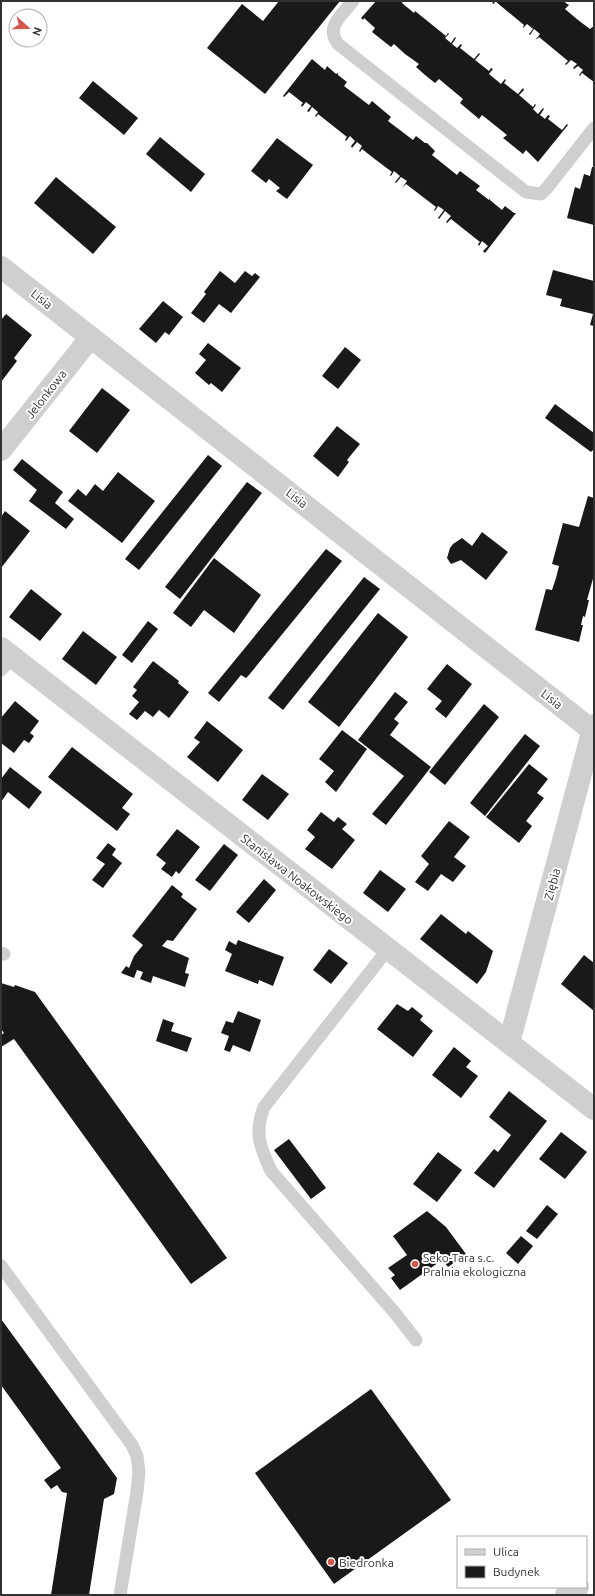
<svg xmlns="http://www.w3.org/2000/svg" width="595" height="1596" viewBox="0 0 595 1596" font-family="Ubuntu,sans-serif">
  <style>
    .building { fill: #191919 }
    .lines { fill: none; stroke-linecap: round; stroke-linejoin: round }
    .service { stroke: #cfcfcf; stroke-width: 13 }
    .minor { stroke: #cfcfcf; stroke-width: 22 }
    .tertiary { stroke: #cfcfcf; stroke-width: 22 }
    .poi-dot { fill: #d0584c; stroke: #fff; stroke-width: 1.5 }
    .labels { text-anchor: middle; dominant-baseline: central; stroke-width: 4; stroke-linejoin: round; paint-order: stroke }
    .street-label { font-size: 12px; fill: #323232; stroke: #fff }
    .poi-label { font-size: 12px; fill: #323232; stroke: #fff; text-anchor: start }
  </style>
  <rect width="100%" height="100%" fill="#fff"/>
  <g class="building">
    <polygon points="279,1 340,1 265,94 207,48 242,4 263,21"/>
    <polygon points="376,1 403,1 402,3 414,13 415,11 446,36 448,33 449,34 445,38 451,43 455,37 456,38 452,44 457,48 461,44 462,45 460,48 474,59 479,53 480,54 475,60 489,71 491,68 493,69 489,74 501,84 505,79 506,80 504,83 518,94 523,88 524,90 519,95 533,107 535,104 536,105 533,109 538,114 543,108 544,109 540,115 545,119 548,115 550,116 548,119 562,130 567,124 568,125 538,162 526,150 523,154 503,138 507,135 482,115 479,119 460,103 463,99 439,79 435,83 425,75 416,67 419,64 405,54 394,44 391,47 372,32 375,28 364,18 363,20 361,18"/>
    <polygon points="494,1 563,1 569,5 565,9 578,20 590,29 594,26 594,82 582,73 580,76 579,75 583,70 578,66 574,69 573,68 577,64 571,60 566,65 565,64 568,61 539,37 537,39 536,39 540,34 534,29 530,35 529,34 533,29 527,24 523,28 523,27 524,25 495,1 494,4 492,3"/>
    <polygon points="312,59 325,70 327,66 336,74 338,73 338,75 347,82 344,86 369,105 372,101 391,117 388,121 413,140 416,136 425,143 427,143 435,151 432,155 457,175 460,171 480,186 476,190 489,200 489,198 490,200 502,210 505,206 514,213 516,213 485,253 483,251 488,246 482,241 479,246 478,244 480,242 451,219 447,223 446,222 451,216 445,211 439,219 438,218 444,210 438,206 435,211 434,210 436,207 406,184 402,188 407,181 401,177 396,183 395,182 400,176 394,171 391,176 390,175 392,172 376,160 362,149 360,152 359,151 362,146 357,142 352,148 351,146 355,141 350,136 346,141 345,140 347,137 318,114 316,117 315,116 318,112 312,107 309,112 307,111 311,106 306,102 302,107 301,105 303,103 289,92 284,97 283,96"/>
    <polygon points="93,81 138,118 124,135 79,98"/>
    <polygon points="160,137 205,174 191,192 146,154"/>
    <polygon points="277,138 313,165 287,199 276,191 280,188 269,179 266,183 251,171"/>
    <polygon points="592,167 594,167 594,225 567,218 575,187 580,189 584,174 590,176"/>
    <polygon points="56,177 116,227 93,254 34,203"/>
    <polygon points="553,270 594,281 594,326 590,325 593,314 560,306 562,299 546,295"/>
    <polygon points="220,271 235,283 245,271 252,276 255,273 260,277 231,313 219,304 204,323 191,313 206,294 204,292"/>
    <polygon points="163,301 183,317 169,335 165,332 156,343 139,329"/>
    <polygon points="6,314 32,335 14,358 17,361 1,382 1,320"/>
    <polygon points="208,343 241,368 222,392 211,383 209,385 195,373 206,360 199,354"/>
    <polygon points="345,347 361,360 338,389 322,376"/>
    <polygon points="102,388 130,410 97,453 69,431"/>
    <polygon points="555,404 594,433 594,449 591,452 545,418"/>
    <polygon points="337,426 360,444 347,460 349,462 338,477 313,456"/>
    <polygon points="208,455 222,466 139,570 125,559"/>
    <polygon points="22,459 63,492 55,503 74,519 66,529 29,501 37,490 13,470"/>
    <polygon points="118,472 155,501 122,543 68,501 78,489 86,496 95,484 103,491"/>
    <polygon points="247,482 262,493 180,599 165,587"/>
    <polygon points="588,496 594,498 594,575 587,600 589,600 585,617 583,616 581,625 583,625 579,642 535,630 546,589 552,590 556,578 559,566 552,564 563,523 579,527"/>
    <polygon points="5,511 30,531 1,568 1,517"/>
    <polygon points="482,532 508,552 486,580 461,560 451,564 447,558 450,548 453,544 462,538 472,546"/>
    <polygon points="326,549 342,561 249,675 246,678 241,675 219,702 208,693"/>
    <polygon points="214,558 261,595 234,633 204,610 191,627 173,613"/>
    <polygon points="364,577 380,589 283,710 268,698"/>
    <polygon points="31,589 62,614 40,641 9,617"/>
    <polygon points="378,613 408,637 339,727 308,702"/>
    <polygon points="148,621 158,629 132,663 122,655"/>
    <polygon points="83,631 117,657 96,685 62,659"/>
    <polygon points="153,661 179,681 178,683 189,692 169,718 159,710 153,717 145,711 137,720 129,714 139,702 132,696 137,690 133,687"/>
    <polygon points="447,664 472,684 446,718 435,709 442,701 427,689"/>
    <polygon points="395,692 408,702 394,719 399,723 390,735 431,767 386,825 372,814 404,776 358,740"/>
    <polygon points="15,701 39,721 30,733 34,736 29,743 24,740 14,753 1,743 1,718"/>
    <polygon points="484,704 499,717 445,785 429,772"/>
    <polygon points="207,721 243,750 218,782 187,757 200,742 194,738"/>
    <polygon points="342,730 367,749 336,792 325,782 334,771 319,759"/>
    <polygon points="525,734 540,746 485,816 470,803"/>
    <polygon points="72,747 133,794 122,808 130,814 117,831 48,777"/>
    <polygon points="529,764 548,779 537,793 544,798 526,821 532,826 519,843 486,817"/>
    <polygon points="10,767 42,792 29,809 8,792 1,802 1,779"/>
    <polygon points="262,774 289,794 268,820 242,800"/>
    <polygon points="321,812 334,822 338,817 347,824 342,829 355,840 332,869 305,849 315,837 307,830"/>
    <polygon points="449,821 470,837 454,857 466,866 453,882 441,874 428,891 415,882 429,864 421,856"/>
    <polygon points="177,829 200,847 179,874 176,871 172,877 161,869 166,863 156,855"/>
    <polygon points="108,843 116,849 112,855 122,863 103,888 92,880 105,864 96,858"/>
    <polygon points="224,844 238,855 210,891 195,880"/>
    <polygon points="380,870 406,889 388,912 363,893"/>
    <polygon points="264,879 276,890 249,923 236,912"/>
    <polygon points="172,885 183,894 181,897 197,909 173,941 167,940 162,946 189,958 185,973 189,974 185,987 153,976 151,983 140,979 143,972 137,970 134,978 121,973 126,966 129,968 134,956 143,945 132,936"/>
    <polygon points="441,914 466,934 468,931 493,951 486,972 477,984 420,939"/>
    <polygon points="238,940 284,957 273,986 259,980 258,984 225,971 232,954 225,950 229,941 236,945"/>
    <polygon points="329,949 348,963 331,984 313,970"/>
    <polygon points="584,955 594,963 594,1011 561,984"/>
    <polygon points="1,983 14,987 15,985 35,992 227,1258 191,1284 14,1039 1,1047 1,1035 4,1033 1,1029"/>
    <polygon points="397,1004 408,1011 412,1007 423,1016 420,1020 433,1031 413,1057 377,1029"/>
    <polygon points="238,1011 261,1020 250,1052 233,1045 230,1052 224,1050 229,1036 221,1033 226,1021 233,1023"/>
    <polygon points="163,1019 174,1023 171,1031 192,1038 187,1052 156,1041"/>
    <polygon points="454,1047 471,1061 466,1067 478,1076 461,1098 432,1075"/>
    <polygon points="509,1091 547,1121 494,1188 474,1173 494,1149 498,1152 511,1135 489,1117"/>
    <polygon points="561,1132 587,1152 565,1179 539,1159"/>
    <polygon points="289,1139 326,1188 311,1199 274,1150"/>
    <polygon points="438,1152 462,1170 437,1202 413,1184"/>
    <polygon points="547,1205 558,1214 537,1239 526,1231"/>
    <polygon points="427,1211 446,1227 466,1254 448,1267 442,1260 400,1290 391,1278 395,1275 388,1268 407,1255 393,1236"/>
    <polygon points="521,1236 533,1246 518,1264 506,1253"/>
    <polygon points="1,1319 117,1478 114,1494 104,1499 89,1595 51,1595 67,1493 62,1492 57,1485 51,1489 44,1480 61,1468 1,1385"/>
    <polygon points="371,1389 451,1500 334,1584 255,1473"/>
  </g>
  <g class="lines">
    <g class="service">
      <path d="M353,1c-11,14 -28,26 -15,43l188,148 15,2 6,-6 47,-60"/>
      <polyline points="1,670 12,657"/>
      <path d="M388,949l-124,158c-10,26 -4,40 7,64l124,142 21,27"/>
      <polyline points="1,953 4,954"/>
      <polyline points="1,1266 132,1445 137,1456 139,1472 137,1492 120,1595"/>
    </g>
    <g class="minor">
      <polyline points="1,267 593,731"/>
      <polyline points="1,450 91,337"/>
      <polyline points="1,648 594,1109"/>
      <polyline points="509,1043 594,725"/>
    </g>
    <polyline class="tertiary" points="566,1595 578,1587"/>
  </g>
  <g class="poi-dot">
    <circle cx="415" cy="1264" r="4"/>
    <circle cx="331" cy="1562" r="4"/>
  </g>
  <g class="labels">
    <g class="street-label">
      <text transform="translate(42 299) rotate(38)">Lisia</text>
      <text transform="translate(46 394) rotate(-52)">Jelonkowa</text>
      <text transform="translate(297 498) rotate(38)">Lisia</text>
      <text transform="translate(552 699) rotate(38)">Lisia</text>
      <text transform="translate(297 879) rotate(38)">Stanisława Noakowskiego</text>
      <text transform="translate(552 884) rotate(-75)">Ziębia</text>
    </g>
    <g class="poi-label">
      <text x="423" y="1257">Seko-Tara s.c.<tspan x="423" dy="14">Pralnia ekologiczna</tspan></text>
      <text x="339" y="1562">Biedronka</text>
    </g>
  </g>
  <rect width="595" height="1596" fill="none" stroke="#323232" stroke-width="4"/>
  <rect x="457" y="1536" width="130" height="52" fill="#ffffff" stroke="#adadad"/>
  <rect x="465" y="1549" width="20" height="6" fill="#cfcfcf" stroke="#adadad"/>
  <text x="493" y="1556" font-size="12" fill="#323232">Ulica</text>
  <rect x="465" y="1566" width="20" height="12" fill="#191919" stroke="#adadad"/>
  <text x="493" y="1576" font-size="12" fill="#323232">Budynek</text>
  <g transform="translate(28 28) rotate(111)"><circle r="19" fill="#ffffff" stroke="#adadad"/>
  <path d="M0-3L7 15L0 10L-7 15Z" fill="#d0584c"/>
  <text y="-6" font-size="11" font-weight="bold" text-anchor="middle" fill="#323232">N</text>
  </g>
</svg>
